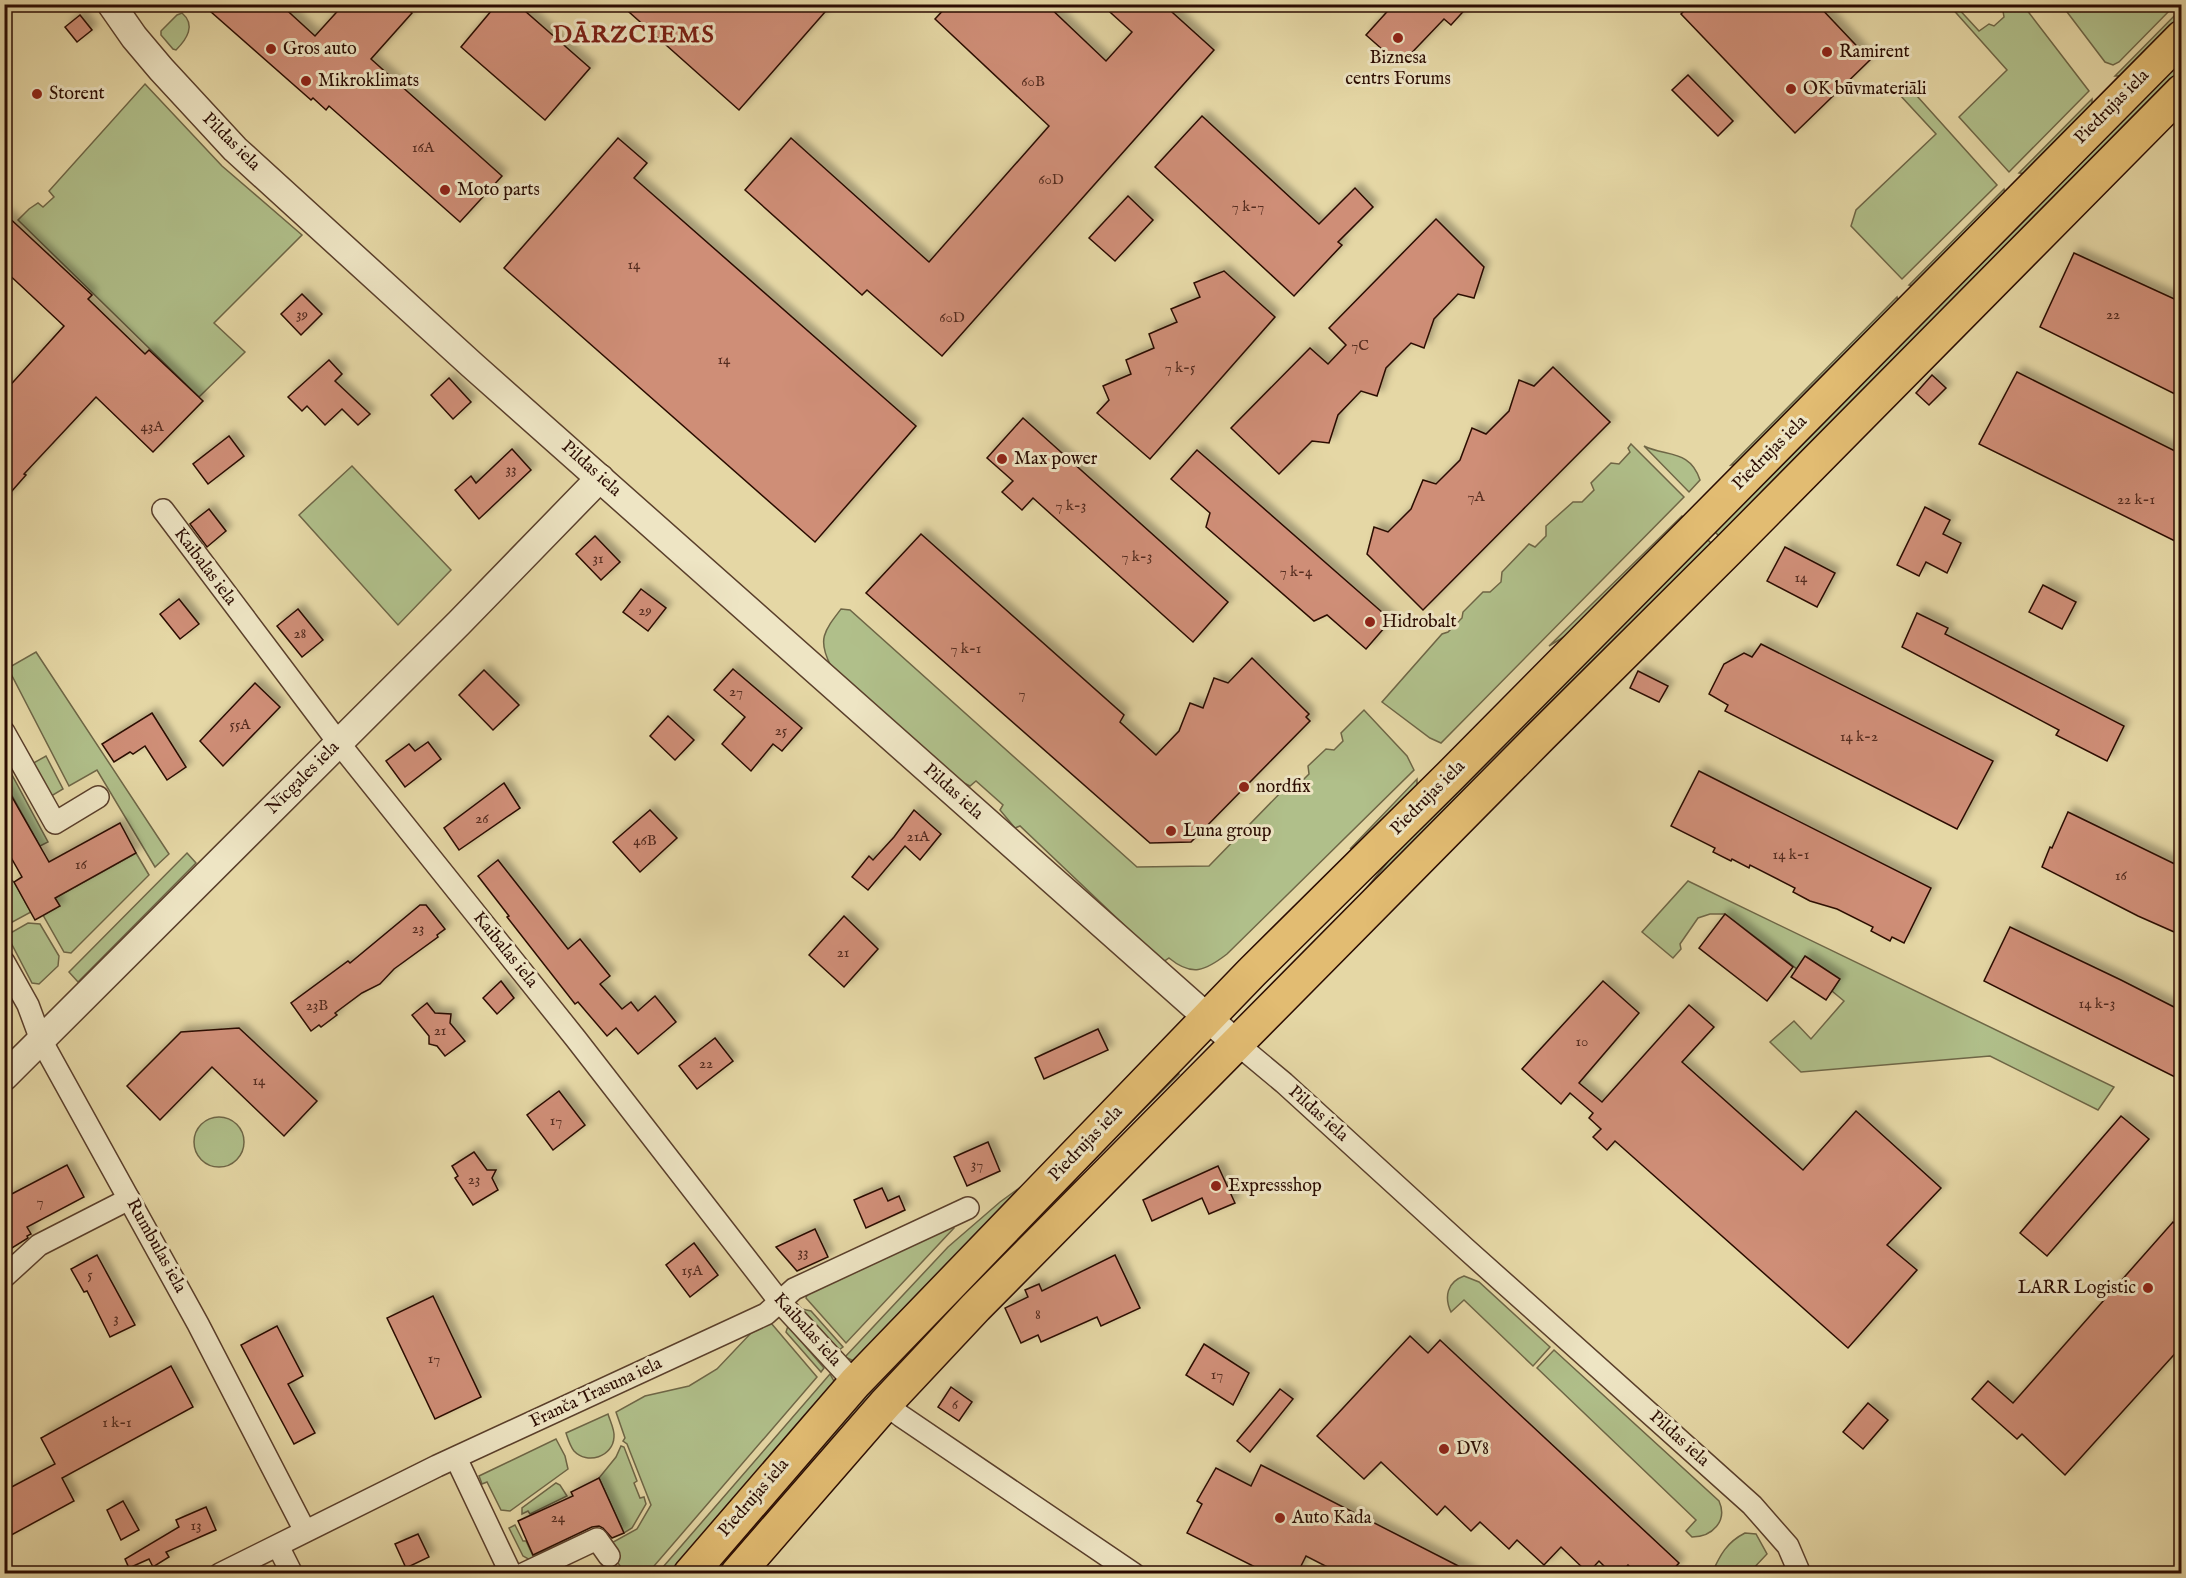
<svg xmlns="http://www.w3.org/2000/svg" width="2186" height="1578" viewBox="0 0 2186 1578" font-family="'IM FELL English',serif">
  <style>
    .green { fill: #b0bf8a; stroke: #6e6646; stroke-width: 1.5 }
    .building { fill: #cf8e77; stroke: #2b0c02; stroke-width: 1.5; filter: url(#shadow) }
    .lines { fill: none; stroke-linecap: round; stroke-linejoin: round }
    .minor-casing { stroke: #5a3f2b; stroke-width: 24 }
    .tertiary-casing { stroke: #5a3f2b; stroke-width: 30 }
    .primary-casing { stroke: #2b0c02; stroke-width: 36 }
    .minor { stroke: #eee5c4; stroke-width: 21 }
    .tertiary { stroke: #eee5c4; stroke-width: 27 }
    .primary { stroke: #e2bc72; stroke-width: 33 }
    .poi-dot { fill: #8f2418; stroke: #eee5c4; stroke-width: 2 }
    .labels { text-anchor: middle; dominant-baseline: central; stroke-width: 6; stroke-linejoin: round; paint-order: stroke }
    .number-label { font-size: 15px; fill: #542c1f }
    .poi-label { font-size: 18px; fill: #2b0c02; stroke: #eee5c4; text-anchor: start }
    .street-label { font-size: 18px; fill: #2b0c02; stroke: #eee5c4 }
    .district-label { font-size: 24px; font-weight: bold; letter-spacing: 1.5px; fill: #7a1f14; stroke: #eee5c4 }
  </style>
  <defs>
    <filter id="shadow"><feDropShadow dx="5.5" dy="-5.5" stdDeviation="3" flood-color="#0004"/></filter>
  </defs>
  <rect width="100%" height="100%" fill="#e5d7a5"/>
  <filter id="stains"><feTurbulence type="fractalNoise" baseFrequency=".00333" numOctaves="4"/><feColorMatrix values="0 0 0 0 .2 0 0 0 0 .09 0 0 0 0 .02 0 0 0 .5 -.17"/></filter>
  <radialGradient id="worn" r=".72"><stop offset=".6" stop-color="#630" stop-opacity="0"/><stop offset="1" stop-color="#630" stop-opacity=".3"/></radialGradient>
  <g class="green">
    <polygon points="2064,4 2175,4 2175,5 2119,62 2113,65 2105,62 2064,8"/>
    <polygon points="1949,5 1955,5 1979,31 1989,24 1994,26 2004,17 2003,11 2010,5 2023,5 2089,91 2009,172 1959,117 2007,70"/>
    <polygon points="2181,9 2181,22 2122,76 2115,76"/>
    <path d="M182,13c14,12 5,26 -6,37l-3,-1 -12,-14v-4l16,-16z"/>
    <polygon points="2181,56 2181,74 1722,539 1712,529"/>
    <polygon points="145,84 222,166 302,235 214,323 245,352 199,397 18,220 29,209 38,203 43,207 54,197 49,191"/>
    <polygon points="1908,86 1997,185 1902,279 1851,226 1856,210 1936,134 1899,94"/>
    <polygon points="2092,99 2092,108 2028,174 2019,173"/>
    <polygon points="2004,189 2005,195 1920,287 1909,285"/>
    <polygon points="1897,297 1899,306 1746,462 1731,465"/>
    <polygon points="1631,444 1684,497 1441,743 1430,738 1382,702 1442,634 1448,632 1462,618 1463,612 1483,592 1490,592 1501,582 1502,572 1529,544 1535,547 1546,536 1546,526 1573,502 1582,502 1594,490 1591,483 1611,463 1619,464 1630,452 1628,448"/>
    <path d="M1644,446c22,11 46,3 56,34l-11,12z"/>
    <polygon points="352,466 451,570 398,625 299,515"/>
    <polygon points="1682,516 1686,519 1582,626 1549,646"/>
    <polygon points="1706,538 1716,548 1361,898 1365,890 1413,831"/>
    <path d="M841,609l9,1 287,257 72,-1 80,-82h10l10,-10 -1,-8 18,-17 8,1 9,-9 -2,-8 23,-23 43,46 7,14 -187,184c-22,17 -35,23 -58,4l-6,4 -143,-136 -5,2 -15,-18 3,-5 -27,-24 -6,5 -12,-6 -127,-114c-14,-26 -7,-35 10,-57z"/>
    <polygon points="36,652 169,854 155,867 97,770 69,786 8,668"/>
    <polygon points="46,756 63,789 48,798 30,765"/>
    <polygon points="4,760 48,842 40,846 5,783"/>
    <polygon points="1417,779 1417,789 1384,824 1350,849"/>
    <polygon points="136,853 149,875 71,953 64,952 43,915 59,906 55,898"/>
    <polygon points="187,853 196,863 78,982 69,972"/>
    <polygon points="8,877 14,882 31,912 5,926 5,879"/>
    <polygon points="1688,881 2114,1087 2098,1110 1990,1056 1801,1072 1770,1042 1794,1021 1811,1039 1844,1001 1832,991 1839,979 1797,969 1725,914 1710,914 1698,918 1680,944 1681,949 1673,958 1642,932"/>
    <polygon points="28,923 40,924 59,956 58,966 39,984 32,983 7,935"/>
    <polygon points="1175,1070 1179,1074 1082,1171 1042,1222 723,1573 707,1574 870,1385"/>
    <circle cx="219" cy="1142" r="25"/>
    <polygon points="1048,1167 856,1362 845,1357 948,1247 1000,1202"/>
    <polygon points="947,1225 954,1228 846,1343 806,1298 809,1289"/>
    <path d="M1464,1276l15,6 71,65 -17,19 -69,-66 -13,12c-7,-15 -4,-30 13,-36z"/>
    <polygon points="802,1309 811,1311 843,1347 839,1350"/>
    <polygon points="771,1323 817,1377 648,1573 625,1573 606,1546 637,1529 651,1505 627,1444 623,1441 625,1438 616,1412 645,1396 689,1386 717,1369 751,1333"/>
    <polygon points="788,1326 824,1368 821,1372 786,1332"/>
    <path d="M1554,1350l165,151c9,20 -7,36 -27,36l-6,-6 10,-11 -159,-152z"/>
    <polygon points="830,1374 835,1383 677,1573 657,1574"/>
    <path d="M608,1414c2,7 7,16 6,23 -1,20 -27,28 -40,14 -4,-5 -6,-12 -8,-18z"/>
    <polygon points="556,1439 565,1456 568,1469 510,1511 501,1510 487,1482 482,1484 479,1476"/>
    <polygon points="621,1446 624,1447 637,1481 634,1483 640,1498 644,1497 646,1504 632,1528 624,1533 599,1478 616,1457"/>
    <polygon points="556,1483 560,1485 567,1496 530,1514 528,1511 522,1514 522,1508"/>
    <polygon points="515,1525 523,1541 526,1541 533,1556 588,1531 589,1535 530,1560 523,1556 509,1528"/>
    <path d="M1745,1533l11,1 11,20 -18,19h-37c8,-18 15,-31 33,-40z"/>
  </g>
  <g class="building">
    <polygon points="202,4 280,4 315,36 344,4 402,4 412,13 371,59 502,176 460,222 329,106 326,110 313,98 311,100"/>
    <polygon points="497,4 517,4 590,68 545,120 461,47"/>
    <polygon points="620,4 832,4 739,110"/>
    <polygon points="949,4 1046,4 1106,61 1132,32 1101,4 1163,4 1214,50 942,356 867,290 862,295 745,190 791,138 929,262 1049,126 935,19"/>
    <polygon points="1394,4 1470,4 1451,25 1444,19 1400,65 1366,35"/>
    <polygon points="1691,4 1817,4 1870,60 1795,133 1681,14"/>
    <polygon points="80,15 92,30 77,42 65,27"/>
    <polygon points="1688,75 1733,121 1718,136 1672,90"/>
    <polygon points="1202,116 1319,224 1355,188 1373,207 1338,242 1342,245 1294,296 1155,167"/>
    <polygon points="618,138 647,163 634,178 916,426 815,542 504,268"/>
    <polygon points="1128,196 1153,220 1115,261 1089,238"/>
    <polygon points="4,213 92,295 88,299 145,354 149,350 203,401 153,452 96,397 24,474 26,475 4,500 4,392 64,326 4,270"/>
    <polygon points="1436,219 1484,267 1474,298 1458,294 1434,319 1424,348 1411,343 1386,368 1377,396 1361,391 1338,415 1329,443 1312,441 1279,474 1231,428 1310,348 1328,364 1346,345 1329,328"/>
    <polygon points="2074,253 2181,302 2181,397 2040,327"/>
    <polygon points="1224,271 1275,317 1150,459 1097,413 1109,400 1103,386 1131,374 1126,360 1154,348 1149,334 1177,322 1171,309 1200,297 1194,283"/>
    <polygon points="302,294 322,314 301,335 281,314"/>
    <polygon points="329,360 342,374 335,381 370,414 358,425 342,409 325,425 307,406 302,411 288,397"/>
    <polygon points="1553,367 1610,422 1423,610 1367,554 1374,527 1388,532 1411,509 1423,480 1436,484 1460,460 1472,428 1486,434 1509,411 1519,380 1534,386"/>
    <polygon points="2017,372 2181,454 2181,544 1979,444"/>
    <polygon points="1932,375 1946,388 1929,405 1916,393"/>
    <polygon points="449,378 471,402 453,419 431,395"/>
    <polygon points="1023,418 1228,602 1193,642 1033,498 1022,510 1002,492 1013,481 987,458"/>
    <polygon points="229,436 244,456 208,484 193,464"/>
    <polygon points="512,449 531,470 479,519 455,490 471,476 476,483"/>
    <polygon points="1197,450 1391,620 1366,649 1327,615 1314,621 1206,527 1210,513 1171,479"/>
    <polygon points="1925,507 1950,520 1943,534 1961,543 1947,573 1926,562 1919,576 1897,565"/>
    <polygon points="209,509 226,531 207,547 190,524"/>
    <polygon points="921,534 1124,715 1120,722 1156,755 1179,731 1190,703 1203,708 1214,678 1228,683 1252,658 1309,714 1306,717 1310,721 1191,842 1150,843 866,593"/>
    <polygon points="595,536 620,562 601,580 576,554"/>
    <polygon points="1785,547 1835,573 1817,607 1767,581"/>
    <polygon points="2043,585 2076,602 2062,629 2029,612"/>
    <polygon points="641,589 666,608 648,631 623,612"/>
    <polygon points="179,599 199,624 180,639 160,614"/>
    <polygon points="298,609 323,640 302,657 277,626"/>
    <polygon points="1917,613 1948,628 1945,634 2124,726 2107,761 2056,735 2059,730 1902,647"/>
    <polygon points="1761,644 1993,761 1957,829 1725,711 1728,705 1709,694 1724,664 1744,653 1752,657"/>
    <polygon points="733,669 802,728 782,751 773,744 751,771 722,744 745,717 714,690"/>
    <polygon points="484,670 519,705 493,730 459,695"/>
    <polygon points="1638,671 1668,686 1659,702 1630,688"/>
    <polygon points="255,683 280,707 223,766 200,741"/>
    <polygon points="152,713 186,767 167,780 145,746 133,754 130,752 114,762 102,744"/>
    <polygon points="668,716 694,740 675,760 650,736"/>
    <polygon points="428,742 441,759 405,787 386,761 409,744 415,751"/>
    <polygon points="1699,771 1931,888 1904,943 1892,937 1890,941 1871,931 1873,927 1837,909 1810,901 1793,892 1795,888 1750,865 1749,868 1732,859 1731,861 1713,852 1715,848 1671,826"/>
    <polygon points="4,783 49,862 120,823 136,853 55,898 60,906 35,920 14,882 22,877 4,845"/>
    <polygon points="504,783 520,808 459,850 444,828"/>
    <polygon points="650,810 677,838 640,872 613,842"/>
    <polygon points="914,810 941,834 920,860 905,846 868,890 852,877 869,856 873,860 894,837"/>
    <polygon points="2068,812 2181,867 2181,935 2138,916 2042,867 2050,847 2052,848"/>
    <polygon points="498,860 568,949 580,939 610,976 600,984 622,1009 631,1002 638,1011 655,996 676,1022 638,1054 616,1028 607,1036 578,1002 575,1004 507,917 509,916 478,876"/>
    <polygon points="420,905 426,905 445,929 437,935 438,937 394,969 380,984 362,993 335,1013 337,1015 321,1027 319,1025 311,1031 291,1003 348,961 350,963"/>
    <polygon points="1725,914 1793,967 1767,1001 1699,948"/>
    <polygon points="844,916 878,949 844,987 809,955"/>
    <polygon points="2010,927 2121,980 2174,1007 2181,1013 2181,1080 1984,981"/>
    <polygon points="1805,956 1840,979 1826,1000 1791,977"/>
    <polygon points="501,981 514,998 497,1014 483,998"/>
    <polygon points="1603,981 1639,1013 1579,1083 1602,1102 1689,1005 1714,1027 1682,1062 1803,1170 1856,1111 1941,1188 1887,1245 1917,1270 1848,1348 1615,1141 1607,1150 1593,1137 1601,1129 1589,1118 1593,1113 1570,1093 1561,1104 1522,1069"/>
    <polygon points="427,1003 435,1013 451,1014 450,1023 465,1041 445,1056 437,1046 429,1044 429,1036 412,1015"/>
    <polygon points="239,1028 317,1101 284,1136 212,1067 160,1120 127,1086 181,1032"/>
    <polygon points="1098,1029 1108,1050 1044,1079 1035,1058"/>
    <polygon points="715,1038 733,1061 697,1089 679,1066"/>
    <polygon points="559,1091 585,1125 553,1150 527,1115"/>
    <polygon points="2121,1116 2149,1139 2047,1256 2020,1233"/>
    <polygon points="988,1142 1000,1171 967,1186 954,1157"/>
    <polygon points="474,1152 487,1170 496,1170 492,1178 498,1190 473,1205 455,1178 458,1176 452,1166"/>
    <polygon points="67,1165 84,1197 27,1227 31,1234 27,1236 28,1238 4,1253 4,1198"/>
    <polygon points="1218,1166 1235,1203 1209,1214 1202,1198 1152,1221 1143,1200"/>
    <polygon points="882,1188 888,1201 899,1196 905,1210 866,1228 854,1200"/>
    <polygon points="2173,1222 2181,1229 2181,1347 2065,1475 2022,1434 2017,1439 1972,1399 1988,1381 2013,1403"/>
    <polygon points="815,1229 828,1257 797,1271 776,1247"/>
    <polygon points="694,1243 718,1275 690,1297 666,1265"/>
    <polygon points="97,1255 135,1325 110,1337 87,1291 84,1292 71,1269"/>
    <polygon points="1115,1255 1140,1308 1101,1326 1097,1317 1041,1342 1038,1335 1021,1343 1005,1308 1028,1297 1025,1290 1039,1284 1042,1291"/>
    <polygon points="433,1296 481,1397 435,1419 387,1318"/>
    <polygon points="277,1326 303,1376 288,1384 315,1433 294,1444 241,1345"/>
    <polygon points="1410,1336 1428,1353 1440,1340 1679,1563 1669,1574 1637,1574 1628,1565 1620,1574 1612,1574 1599,1561 1588,1573 1561,1547 1544,1565 1517,1540 1509,1549 1480,1522 1471,1531 1445,1506 1437,1515 1381,1462 1364,1479 1317,1436"/>
    <polygon points="1204,1344 1249,1373 1233,1405 1186,1375"/>
    <polygon points="171,1366 193,1407 62,1478 74,1501 4,1539 4,1491 55,1464 41,1438"/>
    <polygon points="951,1387 972,1402 959,1421 938,1407"/>
    <polygon points="1280,1389 1293,1399 1250,1452 1237,1441"/>
    <polygon points="1868,1403 1888,1420 1863,1449 1843,1432"/>
    <polygon points="1261,1465 1474,1574 1341,1574 1306,1556 1297,1574 1269,1574 1187,1533 1202,1504 1197,1501 1216,1468 1251,1486"/>
    <polygon points="599,1478 624,1533 612,1538 603,1528 599,1526 592,1527 533,1555 518,1521 573,1496 571,1492"/>
    <polygon points="123,1501 139,1530 121,1540 107,1510"/>
    <polygon points="206,1507 216,1530 166,1552 169,1557 153,1567 149,1559 129,1568 125,1559 179,1527 176,1520"/>
    <polygon points="418,1534 429,1557 406,1568 395,1544"/>
  </g>
  <g class="lines">
    <defs>
      <g id="minor">
        <polyline points="163,510 338,742 576,1039 780,1302 855,1383"/>
        <polyline points="4,732 55,823 98,797"/>
        <polyline points="4,962 28,1005 41,1040 198,1324 305,1531"/>
        <polyline points="1236,1043 1284,1083 1466,1249 1752,1505 1788,1546 1800,1574"/>
        <polyline points="4,1277 39,1245 129,1199"/>
        <polyline points="885,1404 901,1416 1134,1574"/>
        <polyline points="456,1458 511,1574"/>
        <polyline points="278,1546 292,1574"/>
        <polyline points="220,1574 437,1466 766,1314 794,1289 968,1208"/>
        <polyline points="523,1574 597,1539 609,1556"/>
      </g>
      <g id="tertiary">
        <polyline points="111,4 134,37 161,69 235,149 472,365 1236,1043"/>
        <polyline points="4,1077 459,623 600,478"/>
      </g>
      <g id="primary">
        <polyline points="690,1574 855,1383 1252,972 1450,776 2182,37"/>
        <polyline points="737,1574 885,1404 976,1307 1541,736 1728,550 2182,91"/>
      </g>
    </defs>
    <use href="#minor" class="minor-casing"/>
    <use href="#tertiary" class="tertiary-casing"/>
    <use href="#primary" class="primary-casing"/>
    <use href="#minor" class="minor"/>
    <use href="#tertiary" class="tertiary"/>
    <use href="#primary" class="primary"/>
  </g>
  <g class="poi-dot">
    <circle cx="1398" cy="38" r="6"/>
    <circle cx="271" cy="49" r="6"/>
    <circle cx="1827" cy="52" r="6"/>
    <circle cx="306" cy="81" r="6"/>
    <circle cx="1791" cy="89" r="6"/>
    <circle cx="37" cy="94" r="6"/>
    <circle cx="445" cy="190" r="6"/>
    <circle cx="1002" cy="459" r="6"/>
    <circle cx="1370" cy="622" r="6"/>
    <circle cx="1244" cy="787" r="6"/>
    <circle cx="1171" cy="831" r="6"/>
    <circle cx="1216" cy="1186" r="6"/>
    <circle cx="2148" cy="1288" r="6"/>
    <circle cx="1444" cy="1449" r="6"/>
    <circle cx="1280" cy="1518" r="6"/>
  </g>
  <g class="labels">
    <g class="number-label">
      <text x="1033" y="81">60B</text>
      <text x="423" y="147">16A</text>
      <text x="1051" y="179">60D</text>
      <text x="1248" y="206">7 k-7</text>
      <text x="634" y="264">14</text>
      <text x="302" y="314">39</text>
      <text x="2113" y="314">22</text>
      <text x="952" y="317">60D</text>
      <text x="1360" y="345">7C</text>
      <text x="724" y="359">14</text>
      <text x="1180" y="367">7 k-5</text>
      <text x="152" y="426">43A</text>
      <text x="511" y="469">33</text>
      <text x="1476" y="496">7A</text>
      <text x="2136" y="499">22 k-1</text>
      <text x="1071" y="505">7 k-3</text>
      <text x="1137" y="556">7 k-3</text>
      <text x="598" y="558">31</text>
      <text x="1296" y="571">7 k-4</text>
      <text x="1801" y="577">14</text>
      <text x="645" y="610">29</text>
      <text x="300" y="633">28</text>
      <text x="966" y="648">7 k-1</text>
      <text x="736" y="691">27</text>
      <text x="1022" y="693">7</text>
      <text x="240" y="724">55A</text>
      <text x="781" y="730">25</text>
      <text x="1859" y="736">14 k-2</text>
      <text x="482" y="818">26</text>
      <text x="918" y="836">21A</text>
      <text x="645" y="840">46B</text>
      <text x="1791" y="854">14 k-1</text>
      <text x="81" y="864">16</text>
      <text x="2121" y="875">16</text>
      <text x="418" y="928">23</text>
      <text x="843" y="952">21</text>
      <text x="2097" y="1003">14 k-3</text>
      <text x="317" y="1005">23B</text>
      <text x="440" y="1030">21</text>
      <text x="1582" y="1041">10</text>
      <text x="706" y="1063">22</text>
      <text x="259" y="1080">14</text>
      <text x="556" y="1120">17</text>
      <text x="977" y="1164">37</text>
      <text x="474" y="1179">23</text>
      <text x="40" y="1201">7</text>
      <text x="803" y="1252">33</text>
      <text x="692" y="1270">15A</text>
      <text x="90" y="1274">5</text>
      <text x="1038" y="1314">8</text>
      <text x="116" y="1318">3</text>
      <text x="434" y="1358">17</text>
      <text x="1217" y="1374">17</text>
      <text x="955" y="1404">6</text>
      <text x="117" y="1422">1 k-1</text>
      <text x="558" y="1517">24</text>
      <text x="196" y="1525">13</text>
    </g>
    <g class="poi-label">
      <text x="283" y="49">Gros auto</text>
      <text x="1839" y="52">Ramirent</text>
      <text x="1398" y="58" text-anchor="middle">Biznesa<tspan x="1398" dy="21">centrs Forums</tspan></text>
      <text x="318" y="81">Mikroklimats</text>
      <text x="1803" y="89">OK būvmateriāli</text>
      <text x="49" y="94">Storent</text>
      <text x="457" y="190">Moto parts</text>
      <text x="1014" y="459">Max power</text>
      <text x="1382" y="622">Hidrobalt</text>
      <text x="1256" y="787">nordfix</text>
      <text x="1183" y="831">Luna group</text>
      <text x="1228" y="1186">Expressshop</text>
      <text x="2136" y="1288" text-anchor="end">LARR Logistic</text>
      <text x="1456" y="1449">DV8</text>
      <text x="1292" y="1518">Auto Kada</text>
    </g>
    <g class="street-label">
      <text transform="translate(2112 107) rotate(-45)">Piedrujas iela</text>
      <text transform="translate(231 142) rotate(45)">Pildas iela</text>
      <text transform="translate(1770 453) rotate(-45)">Piedrujas iela</text>
      <text transform="translate(591 469) rotate(42)">Pildas iela</text>
      <text transform="translate(205 567) rotate(53)">Kaibalas iela</text>
      <text transform="translate(303 778) rotate(-45)">Nīcgales iela</text>
      <text transform="translate(953 792) rotate(42)">Pildas iela</text>
      <text transform="translate(1428 798) rotate(-45)">Piedrujas iela</text>
      <text transform="translate(505 950) rotate(51)">Kaibalas iela</text>
      <text transform="translate(1318 1114) rotate(42)">Pildas iela</text>
      <text transform="translate(1086 1144) rotate(-46)">Piedrujas iela</text>
      <text transform="translate(156 1246) rotate(61)">Rumbulas iela</text>
      <text transform="translate(807 1330) rotate(48)">Kaibalas iela</text>
      <text transform="translate(596 1393) rotate(-25)">Franča Trasuna iela</text>
      <text transform="translate(1679 1439) rotate(42)">Pildas iela</text>
      <text transform="translate(754 1498) rotate(-49)">Piedrujas iela</text>
    </g>
    <g class="district-label">
      <text x="634" y="35">DĀRZCIEMS</text>
    </g>
  </g>
  <rect width="2186" height="1578" fill="none" stroke="#e5d7a5" stroke-width="24"/>
  <rect x="6" y="6" width="2174" height="1566" fill="none" stroke="#2b0c02" stroke-width="3"/>
  <rect x="12" y="12" width="2162" height="1554" fill="none" stroke="#2b0c02" stroke-width="1.5"/>
  <rect width="100%" height="100%" filter="url(#stains)"/>
  <rect width="100%" height="100%" fill="url(#worn)"/>
</svg>
